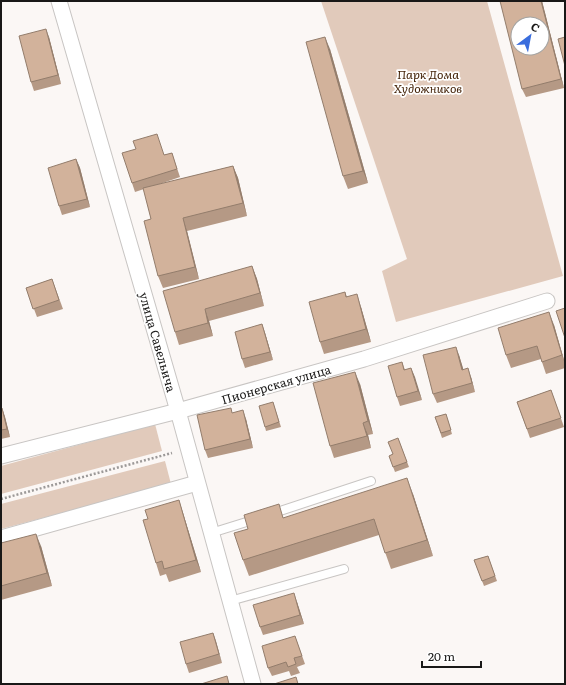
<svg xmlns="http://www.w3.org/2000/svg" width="566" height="685" viewBox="0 0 566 685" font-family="Literata,serif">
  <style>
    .green { fill: #e1cabb }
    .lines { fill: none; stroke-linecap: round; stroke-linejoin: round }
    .lane-casing { stroke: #c8c5c3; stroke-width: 10 }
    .street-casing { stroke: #c8c5c3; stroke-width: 17 }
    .path { stroke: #9c9998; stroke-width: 2.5; stroke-dasharray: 2 2; stroke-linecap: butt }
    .lane { stroke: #fff; stroke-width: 8 }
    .street { stroke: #fff; stroke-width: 15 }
    .wall { fill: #b59985 }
    .shaded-wall { fill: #937d6c }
    .building { fill: #d2b29b; stroke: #937d6c; fill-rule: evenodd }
    .labels { text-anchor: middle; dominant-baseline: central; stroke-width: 3.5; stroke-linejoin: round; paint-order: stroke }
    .park-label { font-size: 12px; font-style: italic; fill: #401f04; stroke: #fff }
    .street-label { font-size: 12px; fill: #191817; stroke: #fff }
  </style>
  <rect width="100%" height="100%" fill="#fbf7f5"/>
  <g class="green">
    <polygon points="321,1 487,1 563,276 396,322 382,271 407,259"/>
    <polygon points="155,424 162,451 1,494 1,466"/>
    <polygon points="165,461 171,484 1,529 1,504"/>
  </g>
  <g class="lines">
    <defs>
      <g id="lane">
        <polyline points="271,514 371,481"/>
        <polyline points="211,533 256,519"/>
        <polyline points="230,601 344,569"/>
      </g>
      <g id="street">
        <polyline points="59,1 178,411 253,684"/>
        <polyline points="1,456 178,411 364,359 547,301"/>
        <polyline points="1,538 197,483"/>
      </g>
    </defs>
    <use href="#lane" class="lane-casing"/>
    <use href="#street" class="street-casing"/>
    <polyline class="path" points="1,499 172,453"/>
    <use href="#lane" class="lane"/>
    <use href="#street" class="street"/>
  </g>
  <g class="wall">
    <polygon points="542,1 564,88 526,97 522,89"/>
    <polygon points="49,37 61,84 34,91 31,82"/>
    <polygon points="330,49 368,183 348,189 343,176"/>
    <polygon points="172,153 180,177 154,186 233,166 238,178 247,216 187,231 199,279 163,288 158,276 151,219 144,189 135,192 132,183 164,155"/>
    <polygon points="76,159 80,168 90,207 62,215 59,206"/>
    <polygon points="252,266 257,279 264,306 209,321 213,336 179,345 175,332"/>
    <polygon points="52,279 63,309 37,317 26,288"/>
    <polygon points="345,292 347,297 361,307 371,342 324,354 320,342"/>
    <polygon points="262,324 265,333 273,360 245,368 242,359"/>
    <polygon points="554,325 565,363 565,368 546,374 541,359 511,368 506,355"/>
    <polygon points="459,355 463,369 471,377 475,392 437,403 433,394"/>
    <polygon points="402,362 405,370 411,368 422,400 400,406 397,397"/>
    <polygon points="360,384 373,434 368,435 371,448 334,458 330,446"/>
    <polygon points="551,390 564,427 530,438 517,402"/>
    <polygon points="273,402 281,427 266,431 265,427"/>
    <polygon points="2,408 5,417 10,437 1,439 1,409"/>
    <polygon points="233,413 246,419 253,448 208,458 205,450"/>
    <polygon points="446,414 452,434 442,438 435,417"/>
    <polygon points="398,438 409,467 395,472 389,456 393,454"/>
    <polygon points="413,494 433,556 391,569 379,535 249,576 243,560 284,518"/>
    <polygon points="179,500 183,513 201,572 169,582 166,574 160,576 156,563 148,519"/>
    <polygon points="1,543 41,546 52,586 1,600"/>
    <polygon points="488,556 497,581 484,586 474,560"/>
    <polygon points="297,602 304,624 263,635 260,627"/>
    <polygon points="213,633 222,663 189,673 186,664"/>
    <polygon points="295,636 305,664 297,667 300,673 291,676 289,671 272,676 268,668"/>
  </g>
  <g class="shaded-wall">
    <polygon points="541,1 542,1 564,88 561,79"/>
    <polygon points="46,29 49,37 61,84 58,75"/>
    <polygon points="325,37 330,49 368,183 363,171"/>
    <polygon points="76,159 80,168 90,207 87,199"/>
    <polygon points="233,166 238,178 247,216 243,203"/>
    <polygon points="183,218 187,231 199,279 195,267"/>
    <polygon points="252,266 257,279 264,306 260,293"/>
    <polygon points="357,294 361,307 371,342 366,329"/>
    <polygon points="205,309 209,321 213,336 208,323"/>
    <polygon points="549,312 554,325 565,364 562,355"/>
    <polygon points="262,324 265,333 273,360 270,352"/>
    <polygon points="456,347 459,355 466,378 462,370"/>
    <polygon points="411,368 415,377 422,400 418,391"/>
    <polygon points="468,368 471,377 475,392 472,383"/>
    <polygon points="355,372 360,384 373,434 368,421"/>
    <polygon points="2,408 5,417 10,437 7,429"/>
    <polygon points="243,410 246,419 253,448 250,439"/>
    <polygon points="363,423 368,435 371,448 367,436"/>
    <polygon points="407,478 413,494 433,556 427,540"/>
    <polygon points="179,500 183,513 201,572 196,560"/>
    <polygon points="36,534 41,546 52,586 47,573"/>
    <polygon points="294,593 297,602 304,624 300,615"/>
    <polygon points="213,633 216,641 222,663 219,654"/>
  </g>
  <g class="building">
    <path d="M500,1h41l20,78 -39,10zM518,24h24v24h-24z"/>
    <polygon points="46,29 58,75 31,82 19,36"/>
    <polygon points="325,37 363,171 343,176 306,42"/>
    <polygon points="565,37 565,66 558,39"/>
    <polygon points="157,134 164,155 172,153 177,169 132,183 122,153 136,149 133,141"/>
    <polygon points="76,159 87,199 59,206 48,168"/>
    <polygon points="233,166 243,203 183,218 195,267 158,276 144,221 151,219 143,188"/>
    <polygon points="252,266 260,293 205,309 208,323 175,332 163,291"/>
    <polygon points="52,279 59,300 33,309 26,288"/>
    <polygon points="345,292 346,297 357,294 366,329 320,342 309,302"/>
    <polygon points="565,308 565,338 556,311"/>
    <polygon points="549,312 562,355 542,362 537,346 506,355 498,328"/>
    <polygon points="262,324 270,352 242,359 235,332"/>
    <polygon points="456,347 462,370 468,368 472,383 433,394 423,355"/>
    <polygon points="402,362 404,370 411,368 418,391 397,397 388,366"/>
    <polygon points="355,372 368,421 363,423 367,436 330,446 313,383"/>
    <polygon points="551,390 561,418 527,429 517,402"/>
    <polygon points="273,402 279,422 265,427 259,406"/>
    <polygon points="2,408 7,429 1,430 1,409"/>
    <polygon points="231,408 232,413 243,410 250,439 205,450 197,415"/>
    <polygon points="446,414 451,430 441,433 435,417"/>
    <polygon points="398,438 407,462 393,467 389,456 393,454 388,442"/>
    <polygon points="407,478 427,540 385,553 374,519 243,560 234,533 248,529 244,515 279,504 283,518"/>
    <polygon points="179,500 196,560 164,569 162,561 156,563 143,520 148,519 145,510"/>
    <polygon points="36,534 47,573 1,586 1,543"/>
    <polygon points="488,556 495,576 482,581 474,560"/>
    <polygon points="294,593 300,615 260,627 253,605"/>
    <polygon points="213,633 219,654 186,664 180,642"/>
    <polygon points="295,636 302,656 294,658 296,664 288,667 286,662 268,668 262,646"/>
    <polygon points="227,676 229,684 201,684"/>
    <polygon points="296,677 298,684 274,684"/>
  </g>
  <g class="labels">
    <g class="park-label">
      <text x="428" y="74">Парк Дома<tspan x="428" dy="14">Художников</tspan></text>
    </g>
    <g class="street-label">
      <text transform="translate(158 342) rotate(74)">улица Савельича</text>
      <text transform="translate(276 384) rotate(-16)">Пионерская улица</text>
    </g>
  </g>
  <rect width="566" height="685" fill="none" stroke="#191817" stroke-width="4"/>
  <g transform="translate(530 36) rotate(32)"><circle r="19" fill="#ffffff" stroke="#a3a3a2"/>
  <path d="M0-3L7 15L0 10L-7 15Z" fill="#3a6ddd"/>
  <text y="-6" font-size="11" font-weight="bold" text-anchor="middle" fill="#191817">С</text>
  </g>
  <path d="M422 661v6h59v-6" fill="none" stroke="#191817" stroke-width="2"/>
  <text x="428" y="661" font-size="12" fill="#191817" stroke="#ffffff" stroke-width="3" paint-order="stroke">20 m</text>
</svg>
